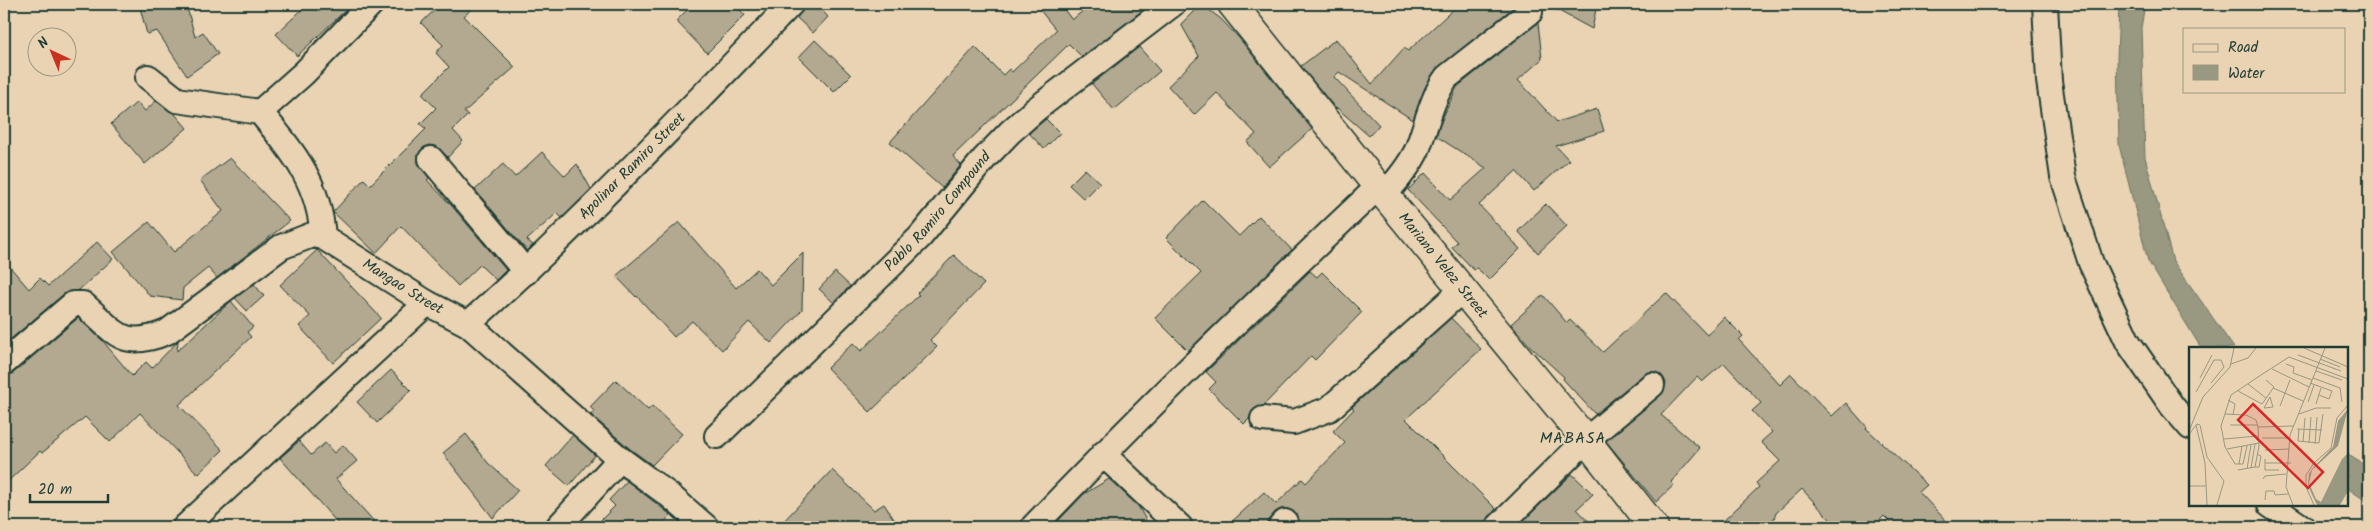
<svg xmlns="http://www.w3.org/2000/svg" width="2373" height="531" viewBox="0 0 2373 531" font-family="Kalam,sans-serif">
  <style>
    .water { fill: #999881; stroke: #687462 }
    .building { fill: #b2a990; stroke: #1f3d34 }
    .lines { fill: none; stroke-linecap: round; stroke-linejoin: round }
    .minor-casing { stroke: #1f3d34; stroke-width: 28 }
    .tertiary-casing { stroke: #1f3d34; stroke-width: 31 }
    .minor { stroke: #ead3b3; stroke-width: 24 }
    .tertiary { stroke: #ead3b3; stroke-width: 28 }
    .labels { text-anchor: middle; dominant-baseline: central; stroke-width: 4; stroke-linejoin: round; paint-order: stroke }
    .street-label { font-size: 15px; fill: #1f3d34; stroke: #ead3b3 }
    .neighbourhood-label { font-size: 16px; letter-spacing: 1px; fill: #1f3d34; stroke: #ead3b3 }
    .inset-road { fill: none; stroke: #999780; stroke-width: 1 }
    .view { fill: #d62828; fill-opacity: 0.15; stroke: #d62828; stroke-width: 2.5 }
    .inset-edge { fill: none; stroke: #1f3d34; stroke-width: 2.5 }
  </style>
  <rect width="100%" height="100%" fill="#ead3b3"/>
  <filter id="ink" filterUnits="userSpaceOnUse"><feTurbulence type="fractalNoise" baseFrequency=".02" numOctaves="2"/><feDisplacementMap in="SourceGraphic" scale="10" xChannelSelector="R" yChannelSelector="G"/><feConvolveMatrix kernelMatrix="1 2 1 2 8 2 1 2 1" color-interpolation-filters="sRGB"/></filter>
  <g filter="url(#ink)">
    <g class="water">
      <polygon points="2119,4 2145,4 2141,28 2145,157 2173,261 2234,348 2201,348 2148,261 2119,145 2117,59"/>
      <polygon points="2347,454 2369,468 2369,503 2347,488"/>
    </g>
    <g class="building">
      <polygon points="139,4 186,4 195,37 203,32 218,54 187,76 157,31 147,34"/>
      <polygon points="308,4 352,4 297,56 276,34"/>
      <polygon points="441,4 477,4 464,16 515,67 464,112 468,115 453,130 463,141 448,157 436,146 429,145 423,148 418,155 418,162 429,178 427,180 451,205 506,270 496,280 480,265 458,286 401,226 376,253 333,212 364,179 370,185 426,129 420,124 436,108 422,94 449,67 436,53 443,45 421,23"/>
      <polygon points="693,4 734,4 745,15 707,53 676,21"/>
      <polygon points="816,4 828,17 813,33 797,18 805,4"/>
      <polygon points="1035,4 1060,4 1072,20 1091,4 1151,4 1082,57 1069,44 953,156 961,165 942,188 890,142 975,47 1003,75 1009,69 1012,72 1056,30"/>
      <polygon points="1201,4 1221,19 1239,38 1312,129 1269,167 1247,142 1256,134 1217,93 1194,115 1168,86 1199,56 1181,24"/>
      <polygon points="1459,4 1518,4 1436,69 1425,88 1413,120 1339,72 1334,77 1379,125 1369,136 1337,108 1336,109 1301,66 1336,39 1372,84 1404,48 1408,51"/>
      <polygon points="1546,4 1597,4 1592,29"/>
      <polygon points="1538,23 1542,59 1518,80 1557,122 1597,109 1604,131 1556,146 1569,160 1534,191 1516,171 1479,205 1520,249 1489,280 1477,268 1474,270 1452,247 1457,242 1408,190 1425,173 1450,200 1486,168 1436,136 1443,117 1457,87"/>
      <polygon points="815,40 851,75 834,92 799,57"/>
      <polygon points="1139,47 1160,71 1114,110 1092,84"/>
      <polygon points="156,101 175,114 187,128 145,164 111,124 137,102 145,111"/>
      <polygon points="1046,119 1060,133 1044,149 1029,133"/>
      <polygon points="542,152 565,176 577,164 591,189 562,218 557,213 527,240 533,245 527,251 475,190 503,164 515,177"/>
      <polygon points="230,158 290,221 217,278 208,268 183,288 182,300 150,296 113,252 149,222 174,252 223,211 200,180"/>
      <polygon points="1085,169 1100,183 1084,199 1069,185"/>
      <polygon points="1203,200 1239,236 1259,216 1292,250 1188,351 1155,318 1201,273 1166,238"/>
      <polygon points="1546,204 1567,226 1538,253 1518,231"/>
      <polygon points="679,222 736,288 757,269 771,285 803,253 802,310 771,343 749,322 722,350 692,321 674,337 637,296 636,297 616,276"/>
      <polygon points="97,242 113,259 79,290 64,294 4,345 4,260 29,289 40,278 48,286"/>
      <polygon points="317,250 381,318 333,363 299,326 310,316 280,285"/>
      <polygon points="954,255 984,284 930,340 937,347 870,412 827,368 853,343 861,351 919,295 917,293"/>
      <polygon points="1310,271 1317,277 1322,272 1362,312 1315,360 1311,356 1263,406 1252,411 1249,419 1244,424 1209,389 1216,382 1206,372"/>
      <polygon points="835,272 850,286 834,303 819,289"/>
      <polygon points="254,284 264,296 247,311 235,298"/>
      <polygon points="1666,293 1707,335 1724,317 1743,336 1739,340 1780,385 1791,374 1832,416 1846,403 1867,427 1866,428 1927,485 1919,492 1952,527 1895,527 1884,516 1873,527 1837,527 1802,489 1776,513 1771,527 1717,527 1759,487 1756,483 1780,461 1761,442 1772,432 1752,411 1761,403 1724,363 1702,382 1697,377 1661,415 1700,448 1671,482 1674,485 1656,502 1606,441 1661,395 1666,383 1663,377 1656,372 1644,374 1595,414 1563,379 1564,377 1530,346 1511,324 1543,295 1567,323 1570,320 1603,352"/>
      <polygon points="231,301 253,327 247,332 251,337 179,405 223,450 198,474 140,413 110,442 85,417 42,453 40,451 4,485 4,376 13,373 78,318 102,340 132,376 146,362 152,368 178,341 177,351"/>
      <polygon points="1451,318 1481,349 1406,419 1496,509 1480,527 1297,527 1298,518 1294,512 1288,509 1281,509 1275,512 1267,523 1267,527 1226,527 1264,492 1276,504 1302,479 1306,483 1345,443 1333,431 1354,409 1352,407"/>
      <polygon points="391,370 411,390 377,423 357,402"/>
      <polygon points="616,380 648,410 652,406 682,434 652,465 629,448 591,415 594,411 590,407"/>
      <polygon points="466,434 488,463 518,490 493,518 443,453"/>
      <polygon points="573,435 595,455 569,486 546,466"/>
      <polygon points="299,441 311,455 325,443 334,453 343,445 357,461 336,479 379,527 341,527 280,458"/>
      <polygon points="832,470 874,510 884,504 899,527 778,527"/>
      <polygon points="1572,474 1593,494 1577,509 1594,527 1523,527 1520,524"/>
      <polygon points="1109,479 1138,506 1150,527 1060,527 1057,522 1084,494"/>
      <polygon points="627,481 671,515 660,527 594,527 615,506 609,500"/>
    </g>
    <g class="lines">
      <defs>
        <g id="minor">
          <polyline points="2045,4 2049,81 2063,177 2091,263 2128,342 2172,406 2190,427"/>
          <path d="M148,77l29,23 83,12c34,41 59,70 63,125"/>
          <polyline points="260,112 304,73 371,4"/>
          <polyline points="431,159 526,272"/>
          <path d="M1384,195c13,-14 25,-28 33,-45 9,-23 15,-54 30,-73l83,-65"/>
          <path id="s1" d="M468,324c113,-101 218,-211 323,-320"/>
          <path id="s2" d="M4,363l69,-59h10c33,28 38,47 84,28l114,-85 31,-12 11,2 104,66 41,21 152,135 49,36 37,32"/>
          <polyline points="1263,419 1294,422 1329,409 1462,290"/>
          <path id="s3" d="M717,436l203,-199 64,-78 26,-27 26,-23 137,-105"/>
          <polyline points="1103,454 1180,527"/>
          <polyline points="2270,505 2302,527"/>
          <polyline points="185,527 427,303"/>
          <polyline points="558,527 620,459"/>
          <path d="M1033,527c112,-117 227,-229 345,-340"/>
          <polyline points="1280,527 1285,522"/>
          <polyline points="1498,527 1586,440 1652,385"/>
        </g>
        <g id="tertiary">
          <path id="s4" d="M1232,4l146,183 208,253 68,87"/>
        </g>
      </defs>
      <use href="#minor" class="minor-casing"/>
      <use href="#tertiary" class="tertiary-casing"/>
      <use href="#minor" class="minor"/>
      <use href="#tertiary" class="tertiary"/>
    </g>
  </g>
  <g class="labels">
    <g class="street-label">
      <text stroke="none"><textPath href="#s1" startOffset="228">Apolinar Ramiro Street</textPath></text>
      <text stroke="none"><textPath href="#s3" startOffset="315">Pablo Ramiro Compound</textPath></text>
      <text stroke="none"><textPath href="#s4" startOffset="336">Mariano Velez Street</textPath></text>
      <text stroke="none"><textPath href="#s2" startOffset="479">Mangao Street</textPath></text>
    </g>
    <g class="neighbourhood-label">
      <text x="1573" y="438">MABASA</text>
    </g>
  </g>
  <g transform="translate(2189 347)">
    <rect width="159" height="159" fill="#ead3b3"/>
    <path d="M159,62l-10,37 -26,24 -3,13 7,16 5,3 21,-43 6,-6v38l-8,14h-23l-8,-17 -1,-5 1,-9 3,-5 21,-22 5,-26z" fill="#999881"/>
    <path class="inset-road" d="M115,1l44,19M109,8l43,16M131,12l20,8M42,17l17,-6 8,-10M97,17l8,3 -1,6 19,7M83,22l37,18M127,24l26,9M11,31l12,-23M124,31l27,10 2,14M22,36l13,-16 -3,-7h-7M121,36l22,8 -3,8 -10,-4M59,37l18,14M84,41l30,13M49,44l24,13 12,-17 -8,-7M7,45l18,-32M81,50l3,10 -8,1h-1zM39,53l7,4 -2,11M119,55l6,-17M127,57l5,-16M91,59l10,-26M36,67l21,1 10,5 2,7 1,19 -4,21 -17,3M110,67l17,-6h15M7,78l9,38 2,42M41,78h27M69,80l36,-1M108,82l25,1M110,82l-1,12 21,2 4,-29M0,84l14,-34 27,-30 4,-19M0,87l8,-10 3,1 7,32 17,24 -7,24M73,91h28M35,92l34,-3M114,95l2,-24M120,96l2,-26M126,97l2,-27M58,99l-4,18h-8l-10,-17 -4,-21 10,-31 30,-20 28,-18 59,22M38,102l32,-6M76,103l24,-1M76,112v11h14M76,116h26M50,117l3,-18M66,120h4l2,-11 -4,-2M62,121l4,-24M58,122l4,-24M74,132l2,-3 21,-2M0,139h17M76,153l1,-9h8l1,4 13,-1M104,158l-7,-18 4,-52 35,-87M125,158l-8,-18v-12l8,-12 17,-15 6,-30 11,-13"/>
    <path class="view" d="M64,57l70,68 -15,16 -70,-68z"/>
    <rect width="159" height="159" class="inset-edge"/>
  </g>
  <rect width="2373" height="531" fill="none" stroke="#ead3b3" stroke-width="20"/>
  <rect x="10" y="10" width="2353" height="511" fill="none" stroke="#1f3d34" stroke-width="2" filter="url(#ink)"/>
  <rect x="2183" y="28" width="162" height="65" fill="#ead3b3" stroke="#999780"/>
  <rect x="2193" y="44" width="25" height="8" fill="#ead3b3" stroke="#999780"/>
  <text x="2228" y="52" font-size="15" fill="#1f3d34">Road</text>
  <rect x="2193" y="65" width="25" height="15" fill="#999881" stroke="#999780"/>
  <text x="2228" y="78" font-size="15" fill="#1f3d34">Water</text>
  <g transform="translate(52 52) rotate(316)"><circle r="24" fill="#ead3b3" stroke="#999780"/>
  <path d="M0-4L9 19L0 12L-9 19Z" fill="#c8321e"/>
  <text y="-8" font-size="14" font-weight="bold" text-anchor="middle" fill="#1f3d34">N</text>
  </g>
  <path d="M30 494v8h78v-8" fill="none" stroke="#1f3d34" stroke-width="2.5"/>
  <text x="38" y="494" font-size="15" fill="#1f3d34" stroke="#ead3b3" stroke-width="4" paint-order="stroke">20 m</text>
</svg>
